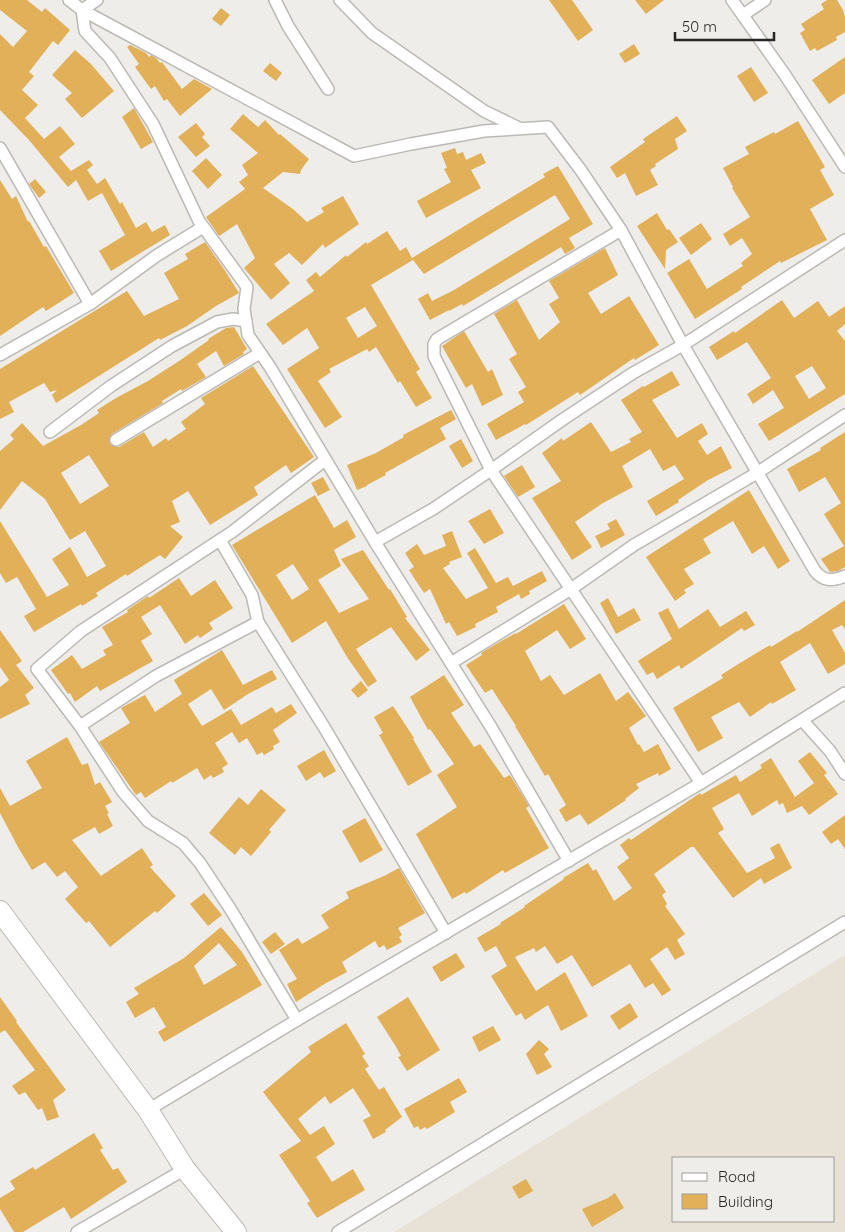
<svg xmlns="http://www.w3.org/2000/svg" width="845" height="1232" viewBox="0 0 845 1232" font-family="Quicksand,sans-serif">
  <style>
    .built { fill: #e7e1d6; fill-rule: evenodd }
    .building { fill: #e1b058; fill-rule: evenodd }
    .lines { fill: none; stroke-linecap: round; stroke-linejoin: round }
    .street-casing { stroke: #bbb9b5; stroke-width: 14 }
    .highway-casing { stroke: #bbb9b5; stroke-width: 22 }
    .street { stroke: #fff; stroke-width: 11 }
    .highway { stroke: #fff; stroke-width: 20 }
  </style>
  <rect width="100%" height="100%" fill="#efede9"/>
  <path class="built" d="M845,955v277h-451zM674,1158h160v63h-160z"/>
  <g class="building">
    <polygon points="0,0 27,0 42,12 45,8 70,30 58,45 53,41 29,72 34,76 22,90 38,105 25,118 44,139 60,126 75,144 59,157 71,171 89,160 93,165 87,170 97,184 105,178 120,204 122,202 136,228 146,222 152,232 165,225 170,235 111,271 99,251 125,235 102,193 88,201 76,180 68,187 29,140 0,110 0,34 13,47 27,31 0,10"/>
    <polygon points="549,0 572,0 593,30 578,41"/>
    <polygon points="635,0 664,0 646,14"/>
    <polygon points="827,0 837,0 843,10 845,17 845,32 836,37 837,40 817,51 815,48 810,51 800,33 805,30 801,24 824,9 821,4"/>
    <polygon points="221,8 230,15 221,26 212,19"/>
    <polygon points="634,44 640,54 625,63 619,54"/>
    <polygon points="130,45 146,53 149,57 151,55 156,58 160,63 162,62 182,89 194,79 212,89 180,116 167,99 164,101 155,86 151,89 135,67 139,64 127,47"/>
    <polygon points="75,50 91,64 114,91 82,118 65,99 72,93 52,75"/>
    <polygon points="845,57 845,93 829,104 812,80"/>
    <polygon points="270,63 282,73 276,81 263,71"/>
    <polygon points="751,67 768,93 754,102 737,76"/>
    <polygon points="134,108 153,142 141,149 122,117"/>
    <polygon points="243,114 258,127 265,120 279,135 280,134 309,159 301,170 300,174 283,172 263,188 293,209 307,222 324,212 321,208 343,196 359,224 325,248 323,244 302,265 289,253 274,264 290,283 271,300 244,268 255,258 237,224 219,236 206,217 245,189 239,182 248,175 242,165 258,153 230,129"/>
    <polygon points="677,116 687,131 675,139 678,149 655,164 656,166 650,170 658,185 636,196 625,173 617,178 610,167 645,142 643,139"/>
    <polygon points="798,121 825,167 820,170 834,195 810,209 827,240 781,263 780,261 741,287 742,289 695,319 667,273 689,259 707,289 743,266 741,263 752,254 742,238 730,246 723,234 750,217 732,188 733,187 723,168 749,154 745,147 774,132 775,134"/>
    <polygon points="196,123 205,134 202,137 210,146 196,157 178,137"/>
    <polygon points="455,148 457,154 463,152 466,160 481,153 486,163 471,170 481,188 426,218 417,201 451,182 444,169 447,168 441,153"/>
    <polygon points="206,158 222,175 208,189 192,171"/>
    <path d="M558,166l35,58 -24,14 6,10 -10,6 -4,-7 -98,59 -1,-2 -13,7v-1l-19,10 -12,-21 10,-6 4,8 22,-11 116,-71 -15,-24 -131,79 -11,-14 -42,25 49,84 -4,3 16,26 -16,9 -16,-26 -2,2 -22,-36 -7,5 -2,-3 -38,20 2,3 -13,9 24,36 -17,11 -38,-59 32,-21 -12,-20 -24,17 -17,-21 48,-33 -8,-11 10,-8 4,5 26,-22 1,2 19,-15 1,2 20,-13 13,20 6,-4 6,11 133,-81 -2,-3zM365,307l12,19 -19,12 -12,-20z"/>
    <polygon points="35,179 46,192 39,198 29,184"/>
    <polygon points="0,180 12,199 16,196 28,222 29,221 44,247 46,246 74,293 46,311 43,307 0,336"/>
    <polygon points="657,213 667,230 669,229 678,242 666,250 665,269 637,226"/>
    <polygon points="701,223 712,239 691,255 679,238"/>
    <polygon points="205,242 224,269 239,293 216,306 187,326 160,340 159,338 56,403 52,395 57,390 50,392 44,383 9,402 14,412 0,419 0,369 127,291 144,316 179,299 164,273 188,259 185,254"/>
    <polygon points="605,248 618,275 588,293 601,314 629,296 659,345 635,360 634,358 580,395 578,392 526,425 525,424 496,440 487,424 524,402 518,392 526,387 509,359 517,354 494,314 517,300 539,340 560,322 549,304 559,298 549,281"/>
    <path d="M782,300l12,18 24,-17 11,16 16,-11v18l-8,7 8,10v53l-76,47 -11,-17 26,-16 -11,-18 -20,14 -6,-10 24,-16 -24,-36 -30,18 -8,-13 25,-16 1,2zM812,366l14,22 -17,11 -14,-23z"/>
    <path d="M234,327l13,22 -4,3 1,2 -20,12 -8,-15 -19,13 9,13 -24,14 -1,-2 -19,12 1,2 -51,31 -3,6 1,4 6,3h3l25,-15 9,15 13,-9 2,3 18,-12 -5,-7 24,-18 -4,-6 52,-32 61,91 -23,16 -5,-8 -32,22 4,8 -48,30 -22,-34 -16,10 8,21 -10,4 13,11 -18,22 -5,-4 -33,21 -1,-2 -30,19 2,3 -16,10 -1,-2 -47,28 -10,-16 12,-7 -19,-32 -11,6 -6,-10v-52l47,76 22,-12 -17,-26 18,-12 17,30 19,-11 -21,-35 -15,9 -25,-41 -23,-18 -22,29v-59l14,-12 -4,-4 12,-12 21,23 38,-21 18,-12 -2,-3 19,-12 32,-17 34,-22 27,-19 -1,-1 18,-11zM89,455l20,31 -29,18 -19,-31z"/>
    <polygon points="464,331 488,372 492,369 503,395 482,406 472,384 466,388 442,346"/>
    <polygon points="672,371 680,385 652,400 677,438 702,423 708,434 698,441 707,455 721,446 732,468 708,480 678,500 679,502 656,516 647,501 684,479 675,465 663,471 650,449 622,466 633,487 603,503 575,522 592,547 572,560 532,498 561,481 542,453 562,438 563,441 591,422 611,452 631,442 629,439 642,432 621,400 643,386 644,387"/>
    <polygon points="451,410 456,419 440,428 446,439 385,473 386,475 367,485 367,486 357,490 347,465 376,453 404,437 403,435"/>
    <polygon points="845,432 845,567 838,571 830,572 821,559 844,546 824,514 841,503 825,477 799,492 787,469 821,450 820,448"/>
    <polygon points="461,439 473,461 462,468 449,446"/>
    <polygon points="522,465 535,487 518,497 504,476"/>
    <polygon points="323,477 330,490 318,496 311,483"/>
    <polygon points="749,490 790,561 778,569 764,546 752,554 733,521 703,539 711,553 684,569 694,584 684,590 686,593 675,601 646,557"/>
    <path d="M315,495l19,33 13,-8 9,17 -22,13 7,16 -23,14 21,33 30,-14 -28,-40 22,-9 26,40 1,-1 17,28 -2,1 25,32 -14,11 -25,-34 -35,22 21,32 -9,6 -21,-30 -21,-36 -34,22 -60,-98zM293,564l16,25 -17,11 -16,-25z"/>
    <polygon points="490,509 504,533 484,544 468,521"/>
    <polygon points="616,519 625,535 601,548 595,536 610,529 607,524"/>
    <polygon points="452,531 462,557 449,562 450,564 443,568 466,599 488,588 467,553 475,548 496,583 508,577 513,586 542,571 547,581 529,591 530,594 521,599 519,594 496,607 498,612 475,624 476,627 457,636 449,622 446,624 430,589 424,593 414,578 409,570 414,567 405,553 417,544 424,555 446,546 442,535"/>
    <polygon points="179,578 191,596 215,580 233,608 209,623 213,629 200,638 198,635 185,644 160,605 141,617 152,634 141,641 153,661 100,691 97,686 75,702 70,693 68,694 51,670 72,655 82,669 106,655 103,650 113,645 102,627 128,612 127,610 148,596 149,598"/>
    <polygon points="608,598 618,617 634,608 641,620 616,634 600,603"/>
    <polygon points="845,600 845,629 842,625 832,630 845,653 845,664 828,674 810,643 780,662 796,690 772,704 771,702 750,717 739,702 711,717 723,738 698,752 673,708 723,678 721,675 740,663 770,645 771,647 797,631 797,632"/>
    <polygon points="564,604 586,639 570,649 557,630 525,651 541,681 550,675 564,695 600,673 616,701 628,692 646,716 629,728 638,745 639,744 644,752 658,744 671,769 659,776 658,773 636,784 639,788 625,799 626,800 588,825 580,814 566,822 559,810 566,805 548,774 545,776 515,726 516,726 492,689 485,693 466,665 482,655 481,653 503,640 516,633 516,634"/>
    <polygon points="668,608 679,629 708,609 720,627 746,611 755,625 744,631 742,628 681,669 679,665 657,679 653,672 647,675 638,661 672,639 658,613"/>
    <polygon points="0,630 22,661 16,665 34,688 25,695 30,704 0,719 0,687 9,680 0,667"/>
    <polygon points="222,650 243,685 272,670 277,679 248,694 224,710 211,689 188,704 202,726 231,709 241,725 272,707 276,713 291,704 297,713 273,730 280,742 273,746 274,749 264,755 262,752 257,755 247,738 239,743 232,732 215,743 228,764 222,768 224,772 213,778 211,775 204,780 197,768 172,783 171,781 145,798 141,792 136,795 99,742 130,723 121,708 145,695 155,712 182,694 174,680"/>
    <polygon points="444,675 464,705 451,713 474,747 480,744 504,778 510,775 529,806 526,808 549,848 505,873 503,870 466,894 465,892 452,899 416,834 457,807 437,775 454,764 430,729 428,730 410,697"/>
    <polygon points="361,681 368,690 358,698 351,690"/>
    <polygon points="393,706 414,738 413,739 432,772 408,786 379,735 383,733 374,717"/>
    <polygon points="67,737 82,765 88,763 95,785 100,782 112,802 105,806 109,813 107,814 113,826 99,834 95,827 72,840 101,876 142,848 153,865 150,867 176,896 157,913 155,911 110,947 89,921 86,923 65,899 78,887 65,871 57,877 45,862 32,870 19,849 0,813 0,788 10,806 42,788 26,761"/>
    <polygon points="324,750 336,771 324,778 320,772 306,781 297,766"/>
    <polygon points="810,752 827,773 824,775 838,794 809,815 802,806 787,813 783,803 779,805 777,800 752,816 739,793 712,808 724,829 718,833 747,873 775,858 770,848 779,843 792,868 764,884 761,878 733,898 694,847 691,847 654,874 666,892 662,895 667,904 665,906 685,934 677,940 685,954 675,960 667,947 650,959 671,990 662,996 653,983 645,988 630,964 592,987 572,955 557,964 545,946 536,952 534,948 515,957 536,991 565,972 588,1016 561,1031 548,1005 525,1020 521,1013 516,1016 491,976 507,966 496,946 485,952 477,938 501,924 500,923 525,907 524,906 564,879 563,878 588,863 593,871 596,869 614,901 632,888 617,867 629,858 620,845 629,838 631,840 700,793 701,795 736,775 740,782 762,768 760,765 771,758 795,797 814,783 798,761"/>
    <polygon points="261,789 286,810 269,830 271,832 251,856 241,847 235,855 209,833 239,797 248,805"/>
    <polygon points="845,815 845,849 838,839 831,844 822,832"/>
    <polygon points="365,818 383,850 360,863 342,831"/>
    <polygon points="399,868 425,913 398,928 402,935 399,937 402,942 387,950 384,945 379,948 375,941 342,962 347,972 326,983 296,1002 287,984 297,979 279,950 298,938 302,944 329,928 321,915 349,898 346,892 384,876"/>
    <polygon points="204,893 222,915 208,926 190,904"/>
    <path d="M221,927l21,25 20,33 -98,57 -6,-10 8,-5 -12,-20 -19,11 -9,-16 13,-8 -5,-6 50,-30zM219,943l18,22 -33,20 -10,-19z"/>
    <polygon points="275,932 285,944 271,954 262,942"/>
    <polygon points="456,953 465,967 441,982 432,967"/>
    <polygon points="0,997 17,1021 16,1022 66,1090 53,1100 59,1117 47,1121 42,1108 38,1110 25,1092 19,1095 12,1086 35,1070 5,1030 0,1033"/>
    <polygon points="408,997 440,1050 407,1071 398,1057 401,1056 395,1045 377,1017"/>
    <polygon points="630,1003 638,1017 619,1030 610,1016"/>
    <polygon points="346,1023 365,1054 362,1056 369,1066 365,1069 379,1090 384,1087 402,1117 385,1130 386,1132 373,1139 363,1120 371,1116 353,1088 330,1104 325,1096 298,1119 310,1135 324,1126 335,1144 316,1157 332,1182 353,1169 365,1190 317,1218 307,1203 310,1201 279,1155 301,1141 263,1092 311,1052 308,1047"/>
    <polygon points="493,1026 501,1040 479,1052 472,1037"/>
    <polygon points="539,1040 549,1049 544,1054 552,1067 537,1075 526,1054"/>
    <polygon points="459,1078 467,1092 450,1102 455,1112 427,1129 425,1127 420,1130 418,1126 414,1128 404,1109"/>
    <polygon points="94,1133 103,1148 100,1150 113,1170 118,1168 127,1182 71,1219 64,1207 23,1232 14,1232 0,1209 0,1198 15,1189 10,1181 33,1167 35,1170"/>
    <polygon points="526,1179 533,1191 519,1199 512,1187"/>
    <polygon points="615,1193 624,1208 592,1227 582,1209 608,1198"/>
  </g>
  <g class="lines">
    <defs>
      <g id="street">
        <path d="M69,0l13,10 272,146 57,-12 73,-13 64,-4 32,42 41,61 62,115 132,226c9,11 18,10 30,5"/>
        <polyline points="275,0 288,26 328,89"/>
        <polyline points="340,0 372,33 484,111 519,128"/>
        <polyline points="732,0 785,75 845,167"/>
        <polyline points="82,10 85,31 110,58 153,124 199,221 247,287 244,309 248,335 270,367 375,542 491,727 569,861"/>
        <polyline points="82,10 97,0"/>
        <polyline points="743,15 765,0"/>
        <polyline points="0,148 90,304"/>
        <polyline points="621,230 437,339 434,344 434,356 491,470 701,783"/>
        <polyline points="0,355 90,304 156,256 203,227"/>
        <polyline points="50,432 111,386 172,346 217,322 233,319 246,321"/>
        <polyline points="116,440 260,353"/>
        <polyline points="220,540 252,595 258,622"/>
        <polyline points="375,542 433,509 491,470 562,420 633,373 683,345 845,240"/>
        <polyline points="451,663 571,589 634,545 757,473 845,415"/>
        <polyline points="803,721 830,751 845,774"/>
        <polyline points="80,726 37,669 81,631 232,532 325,460"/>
        <polyline points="297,1020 231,910 200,863 183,843 148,821 123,792 80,726 156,676 258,622 324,727 446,933"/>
        <polyline points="148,1110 297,1020 701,783 845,693"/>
        <polyline points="77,1232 185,1169"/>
        <polyline points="338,1232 845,922"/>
      </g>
      <polyline id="highway" points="0,911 148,1110 185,1169 236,1232"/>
    </defs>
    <use href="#street" class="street-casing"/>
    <use href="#highway" class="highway-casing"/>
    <use href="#street" class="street"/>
    <use href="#highway" class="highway"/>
  </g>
  <rect x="672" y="1157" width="162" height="65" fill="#efede9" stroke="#9f9d9a"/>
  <rect x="682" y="1173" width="25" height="8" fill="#ffffff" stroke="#9f9d9a"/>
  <text x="718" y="1182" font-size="15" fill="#262624">Road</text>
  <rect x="682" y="1194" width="25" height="15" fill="#e1b058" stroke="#9f9d9a"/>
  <text x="718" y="1207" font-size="15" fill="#262624">Building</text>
  <path d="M675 32v8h99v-8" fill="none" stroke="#262624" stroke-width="2.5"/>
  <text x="682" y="32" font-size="15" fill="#262624" stroke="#efede9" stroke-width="4" paint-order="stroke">50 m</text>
</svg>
